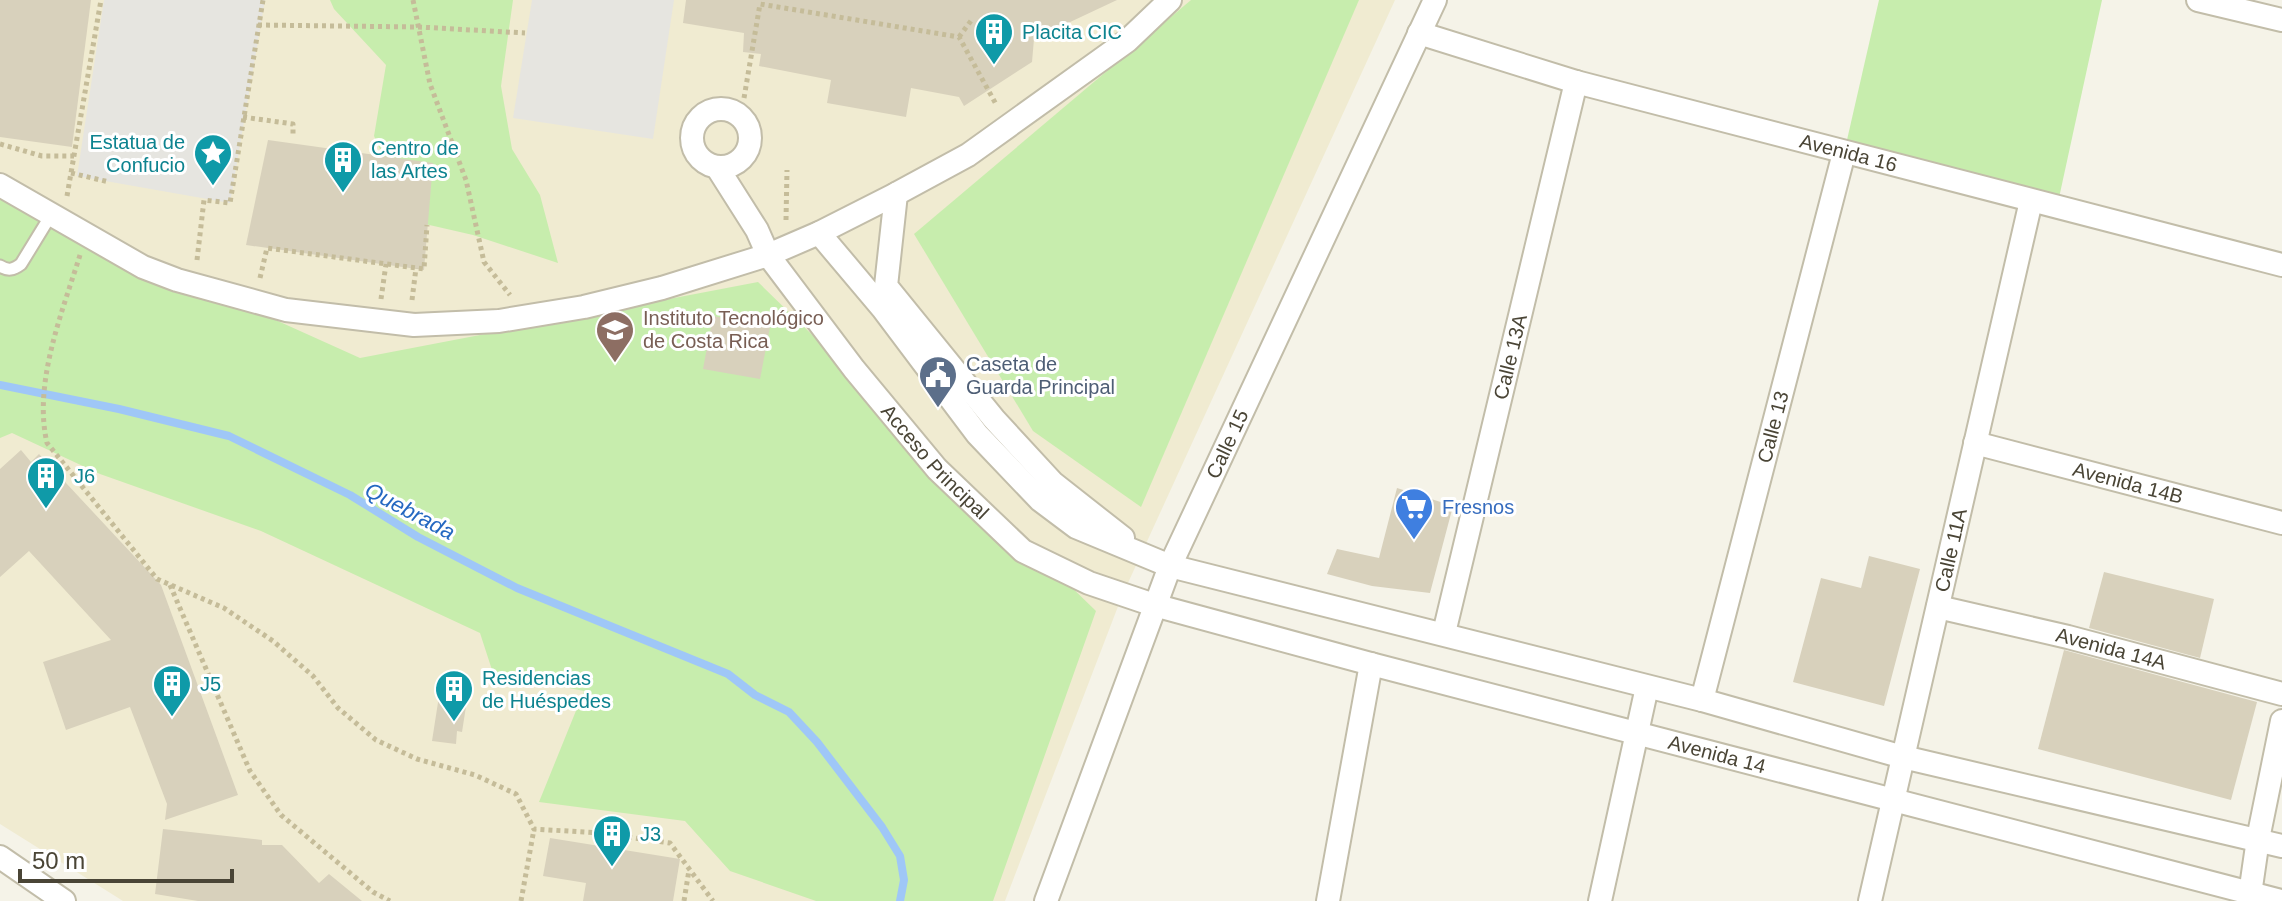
<svg xmlns="http://www.w3.org/2000/svg" width="2282" height="901" viewBox="0 0 2282 901" font-family="Arial,sans-serif">
  <style>
    .education { fill: #f0ebd1 }
    .green { fill: #c7edad }
    .parking { fill: #e6e5e0 }
    .lines { fill: none; stroke-linecap: round; stroke-linejoin: round }
    .stream { stroke: #9fc7f7; stroke-width: 8 }
    .building { fill: #d8d1bc }
    .lane-casing { stroke: #c2bda9; stroke-width: 15 }
    .street-casing { stroke: #c2bda9; stroke-width: 26 }
    .path { stroke: #c5bc99; stroke-width: 5; stroke-dasharray: 4 4; stroke-linecap: butt }
    .lane { stroke: #fff; stroke-width: 11 }
    .street { stroke: #fff; stroke-width: 22 }
    .labels { text-anchor: middle; dominant-baseline: central; stroke-width: 6; stroke-linejoin: round; paint-order: stroke }
    .culture-label { font-size: 20px; fill: #0d838f; stroke: #fff; text-anchor: start }
    .street-label { font-size: 20px; fill: #4a4536; stroke: #fff }
    .education-label { font-size: 20px; fill: #785e54; stroke: #fff; text-anchor: start }
    .service-label { font-size: 20px; fill: #4e5e75; stroke: #fff; text-anchor: start }
    .shop-label { font-size: 20px; fill: #366cbe; stroke: #fff; text-anchor: start }
    .water-label { font-size: 22px; font-style: italic; fill: #2468c1; stroke: #fff }
  </style>
  <rect width="100%" height="100%" fill="#f5f3e8"/>
  <polygon class="education" points="0,0 1395,0 1122,596 1005,901 123,901 0,824"/>
  <g class="green">
    <polygon points="330,0 513,0 501,86 512,149 540,195 558,263 473,235 412,221 374,136 386,65 334,9"/>
    <polygon points="1191,0 1359,0 1141,507 1033,431 914,234"/>
    <polygon points="1879,0 2102,0 2057,207 1844,153"/>
    <polygon points="0,185 89,236 360,358 758,282 1096,611 993,901 816,901 730,871 685,821 539,802 584,691 493,673 480,633 261,531 100,474 12,433 0,438"/>
  </g>
  <g class="parking">
    <polygon points="104,0 265,0 230,203 77,176"/>
    <polygon points="532,0 674,0 653,139 513,118"/>
  </g>
  <g class="lines">
    <polyline class="stream" points="0,385 119,409 229,436 350,495 418,537 517,588 728,674 755,695 789,712 817,742 882,827 900,856 904,880 900,901"/>
  </g>
  <g class="building">
    <polygon points="0,0 91,0 72,147 0,137"/>
    <polygon points="686,0 1117,0 1034,39 1032,62 964,106 959,97 911,88 906,117 827,103 831,80 759,66 761,54 743,52 744,33 683,23"/>
    <polygon points="268,140 433,163 424,270 246,245"/>
    <polygon points="713,316 770,327 760,379 703,369"/>
    <polygon points="21,450 31,462 39,454 161,585 238,795 165,820 167,804 130,707 66,730 43,662 111,640 29,551 0,577 0,469"/>
    <polygon points="1397,488 1453,506 1430,593 1372,586 1327,574 1337,549 1379,558"/>
    <polygon points="1869,556 1920,569 1884,706 1793,682 1821,578 1861,588"/>
    <polygon points="2104,572 2214,599 2200,658 2089,628"/>
    <polygon points="2064,650 2257,702 2231,800 2038,749"/>
    <polygon points="439,696 467,700 462,732 457,731 456,744 432,741"/>
    <polygon points="163,829 262,840 262,845 282,845 319,883 329,874 362,901 198,901 155,894"/>
    <polygon points="550,838 680,859 673,901 583,901 586,883 543,876"/>
  </g>
  <g class="lines">
    <defs>
      <path id="lane" d="M0,266c8,5 13,4 21,-2l30,-49"/>
      <g id="street">
        <polyline points="2198,0 2282,20"/>
        <path id="s1" d="M1419,33l157,49 706,183"/>
        <circle cx="721" cy="138" r="29"/>
        <path id="s2" d="M717,167l40,63 11,25 86,114 83,100 86,82 66,32 65,22 217,59 910,237"/>
        <polyline points="0,185 143,267 177,280 286,310 414,325 499,321 584,307 662,288 768,255 819,233 896,194 968,155 1127,41 1170,0"/>
        <polyline points="896,194 886,286 994,419 1053,483 1123,538"/>
        <polyline points="819,233 883,309 977,434 1040,500 1076,527 1170,566 1702,700 1903,757 2282,846"/>
        <path id="s3" d="M1975,443l307,80"/>
        <path id="s4" d="M1938,607l130,30 214,57"/>
        <path id="s5" d="M1444,633l132,-551"/>
        <path id="s6" d="M1702,700l142,-547"/>
        <polyline points="0,857 64,901"/>
        <path id="s7" d="M1046,901l124,-335 265,-566"/>
        <polyline points="1328,901 1371,664"/>
        <polyline points="1600,901 1647,687"/>
        <path id="s8" d="M1870,901l161,-700"/>
        <polyline points="2249,901 2258,839 2282,721"/>
      </g>
    </defs>
    <use href="#lane" class="lane-casing"/>
    <use href="#street" class="street-casing"/>
    <g class="path">
      <polyline points="413,0 430,84 466,180 484,262 510,295"/>
      <polyline points="258,25 419,27 525,33"/>
      <polyline points="959,37 973,18"/>
      <polyline points="744,98 760,4 959,37 997,106"/>
      <polyline points="243,117 293,124 293,135"/>
      <polyline points="0,144 42,156 74,156"/>
      <polyline points="71,173 109,182"/>
      <polyline points="67,196 101,0"/>
      <polyline points="786,220 787,170"/>
      <path d="M80,255c-18,58 -47,128 -33,188l110,136 67,29 49,33 40,35 25,32 38,32 41,19 58,16 41,19 18,35 65,4 71,10 43,58"/>
      <polyline points="197,260 204,200 230,203 263,0"/>
      <polyline points="260,278 267,248 424,269 427,225"/>
      <polyline points="381,299 386,264"/>
      <polyline points="412,300 416,268"/>
      <polyline points="170,585 250,771 281,815 373,892 390,901"/>
      <polyline points="521,901 534,829"/>
      <polyline points="684,901 689,870"/>
    </g>
    <use href="#lane" class="lane"/>
    <use href="#street" class="street"/>
  </g>
  <defs>
    <symbol id="building-pin" viewBox="-11 -11 22 30"><path d="M0 17L-7.5 6A9.5 9.5 0 1 1 7.5 6Z" fill="#0f9aa8" stroke="#fff"/><path d="M-4-6H4V6H1V3H-1V6H-4ZM-2.5-4.3h1.7v1.8h-1.7ZM.8-4.3h1.7v1.8H.8ZM-2.5-1h1.7V.8h-1.7ZM.8-1h1.7V.8H.8Z" fill="#fff"/></symbol>
    <symbol id="sight-pin" viewBox="-11 -11 22 30"><path d="M0 17L-7.5 6A9.5 9.5 0 1 1 7.5 6Z" fill="#0f9aa8" stroke="#fff"/><path d="M0-6L1.8-2.2L6-1.7L2.9 1.2L3.7 5.4L0 3.3L-3.7 5.4L-2.9 1.2L-6-1.7L-1.8-2.2Z" fill="#fff"/></symbol>
    <symbol id="university-pin" viewBox="-11 -11 22 30"><path d="M0 17L-7.5 6A9.5 9.5 0 1 1 7.5 6Z" fill="#8d6e63" stroke="#fff"/><path d="M0-5L7-2L0 1L-7-2ZM-4 1L0 2.5L4 1V4Q0 6-4 4Z" fill="#fff"/></symbol>
    <symbol id="civic-pin" viewBox="-11 -11 22 30"><path d="M0 17L-7.5 6A9.5 9.5 0 1 1 7.5 6Z" fill="#5c6f8a" stroke="#fff"/><path d="M-.6-6.5H3V-4.5H.6V-3L4-1V1h2V6H-6V1h2V-1L-.6-3ZM-1.2 2.5V6h2.4V2.5Z" fill="#fff"/></symbol>
    <symbol id="supermarket-pin" viewBox="-11 -11 22 30"><path d="M0 17L-7.5 6A9.5 9.5 0 1 1 7.5 6Z" fill="#3f7fe0" stroke="#fff"/><path d="M-6-5.5h2.5l.6 2H6L4.5 2H-2.5L-4.4-4H-6ZM-1.5 3.2a1.3 1.3 0 1 0 .1 0ZM3 3.2a1.3 1.3 0 1 0 .1 0Z" fill="#fff"/></symbol>
  </defs>
  <g fill-rule="evenodd">
    <use href="#building-pin" x="972" y="10" width="44" height="60"/>
    <use href="#sight-pin" x="191" y="131" width="44" height="60"/>
    <use href="#building-pin" x="321" y="138" width="44" height="60"/>
    <use href="#university-pin" x="593" y="308" width="44" height="60"/>
    <use href="#civic-pin" x="916" y="353" width="44" height="60"/>
    <use href="#building-pin" x="24" y="454" width="44" height="60"/>
    <use href="#supermarket-pin" x="1392" y="485" width="44" height="60"/>
    <use href="#building-pin" x="150" y="662" width="44" height="60"/>
    <use href="#building-pin" x="432" y="667" width="44" height="60"/>
    <use href="#building-pin" x="590" y="812" width="44" height="60"/>
  </g>
  <g class="labels">
    <g class="culture-label">
      <text x="1022" y="32">Placita CIC</text>
      <text x="185" y="142" text-anchor="end">Estatua de<tspan x="185" dy="23">Confucio</tspan></text>
      <text x="371" y="148">Centro de<tspan x="371" dy="23">las Artes</tspan></text>
      <text x="74" y="476">J6</text>
      <text x="482" y="678">Residencias<tspan x="482" dy="23">de Huéspedes</tspan></text>
      <text x="200" y="684">J5</text>
      <text x="640" y="834">J3</text>
    </g>
    <g class="street-label">
      <text stroke="none"><textPath href="#s1" startOffset="446">Avenida 16</textPath></text>
      <text stroke="none"><textPath href="#s5" startOffset="284">Calle 13A</textPath></text>
      <text stroke="none"><textPath href="#s6" startOffset="282">Calle 13</textPath></text>
      <text stroke="none"><textPath href="#s7" startOffset="492">Calle 15</textPath></text>
      <text stroke="none"><textPath href="#s2" startOffset="368">Acceso Principal</textPath></text>
      <text stroke="none"><textPath href="#s3" startOffset="158">Avenida 14B</textPath></text>
      <text stroke="none"><textPath href="#s8" startOffset="360">Calle 11A</textPath></text>
      <text stroke="none"><textPath href="#s4" startOffset="178">Avenida 14A</textPath></text>
      <text stroke="none"><textPath href="#s2" startOffset="1218">Avenida 14</textPath></text>
    </g>
    <g class="education-label">
      <text x="643" y="318">Instituto Tecnológico<tspan x="643" dy="23">de Costa Rica</tspan></text>
    </g>
    <g class="service-label">
      <text x="966" y="364">Caseta de<tspan x="966" dy="23">Guarda Principal</tspan></text>
    </g>
    <g class="shop-label">
      <text x="1442" y="507">Fresnos</text>
    </g>
    <g class="water-label">
      <text transform="translate(410 511) rotate(28)">Quebrada</text>
    </g>
  </g>
  <path d="M20 869v12h212v-12" fill="none" stroke="#4a4536" stroke-width="4"/>
  <text x="32" y="869" font-size="24" fill="#4a4536" stroke="#ffffff" stroke-width="6" paint-order="stroke">50 m</text>
</svg>
